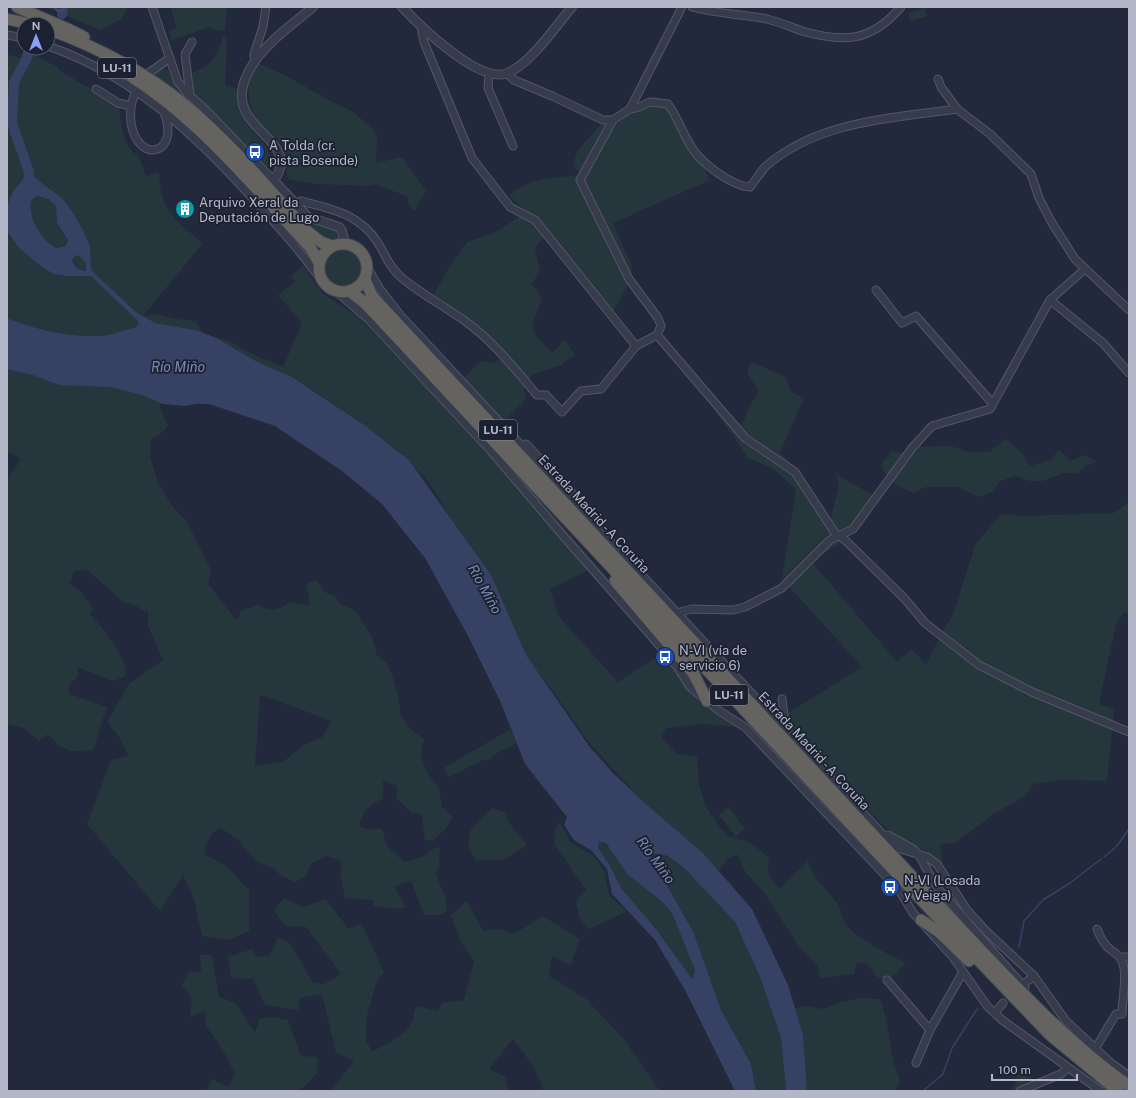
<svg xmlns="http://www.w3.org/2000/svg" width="1136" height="1098" viewBox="0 0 1136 1098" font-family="'Public Sans',sans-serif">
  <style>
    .green { fill: #25363d; fill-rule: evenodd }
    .water { fill: #374163; fill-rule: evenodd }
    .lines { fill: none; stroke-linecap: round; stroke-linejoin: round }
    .stream { stroke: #374163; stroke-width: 1.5 }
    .river { stroke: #374163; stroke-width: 10 }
    .minor-casing { stroke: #525767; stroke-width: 9 }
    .tertiary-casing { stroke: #525767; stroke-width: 10 }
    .trunk-casing { stroke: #3f4454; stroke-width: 13 }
    .minor { stroke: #373c4c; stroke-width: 7 }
    .tertiary { stroke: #373c4c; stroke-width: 8 }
    .trunk { stroke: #646360; stroke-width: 11 }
    .labels { text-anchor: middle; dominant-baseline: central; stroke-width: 3.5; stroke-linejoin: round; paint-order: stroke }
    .shield { fill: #1c2131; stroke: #868a9b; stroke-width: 1 }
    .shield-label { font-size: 12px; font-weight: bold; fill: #b3b7c8 }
    .poi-label { font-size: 13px; fill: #b3b7c8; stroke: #1c2131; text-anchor: start }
    .street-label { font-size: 13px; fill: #b3b7c8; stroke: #1c2131 }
    .water-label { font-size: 14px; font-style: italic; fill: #7b87b0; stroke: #1c2131 }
  </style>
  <rect width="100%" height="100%" fill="#23293c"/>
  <g class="green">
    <polygon points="46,7 128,7 121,19 100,30"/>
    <polygon points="171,7 227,7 225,30 216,31 210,27 172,40 169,31 176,28"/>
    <polygon points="924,8 927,16 910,21 908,13"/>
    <path d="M222,37h5l-2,48 13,4c0,15 3,27 12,39 11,15 23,20 21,40l-6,-2 -79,-77 7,-17c18,-5 26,-18 29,-35z"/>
    <path d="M25,51l33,16 1,3 60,36c2,16 3,41 20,50l7,20 13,-4c1,23 4,34 20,51 7,7 17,13 23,21l-59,72 -25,-20 -27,-26c-3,-8 1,-17 -2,-25 -10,-31 -36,-51 -60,-73l-15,18 -7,15v-151l13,4v-3z"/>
    <path d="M260,64c21,8 39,19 58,30 10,6 20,10 30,15 11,6 20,16 29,25l-1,29 26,-6 24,34 -11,19c-7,-2 -7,-6 -7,-13l-32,-13 -9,2 -49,-2 -29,-4c-5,-10 -1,-22 -6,-33 -7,-13 -22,-19 -29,-33 -7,-14 -10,-42 6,-50z"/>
    <polygon points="162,69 168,70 177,89 226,135 155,76 156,73"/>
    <path d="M658,103l16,7 36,70 -97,43 19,44 -2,15 -17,30 -22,-29 -15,-2 6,-9 -16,-20 -19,-19 -12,15 5,24 -9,12 11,14 -10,27 5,12 15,16 13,-13 10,15 -14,10 -29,10 -8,14 2,10 -24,24 -40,-44 20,-18 10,2 14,-7 -74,-58 16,-29 19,-27 27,-9 33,-21 -18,-16c22,-19 43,-18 71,-21l-7,-11 5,-14 23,-26 8,5 30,-21z"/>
    <path d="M37,196l11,3 8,7 1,17 11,17 -2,6 -10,2c-15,-8 -28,-30 -25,-47z"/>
    <path d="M306,220c12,5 29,5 34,17l-2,3 -10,1 -23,-19z"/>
    <path d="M7,231c12,17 35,41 57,45 9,1 18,-2 27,0l46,44 2,2 -3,5c-13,3 -26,9 -39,9 -31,1 -62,-7 -90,-18z"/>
    <circle cx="343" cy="268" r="20"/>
    <path d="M78,255l8,8v8c-8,-2 -12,-4 -14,-12z"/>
    <path d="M303,266l20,28 33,21 57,59 12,8 41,44 124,143 -40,20 9,28 59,65 43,-28c14,13 20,30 33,42 12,13 29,22 44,31l-37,-3 -35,4 -5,10 16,16 20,3 2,28 7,22 14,20 7,9 24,7 18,15 -1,15 11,16 29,-28c5,18 16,25 27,39 7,9 6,22 16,30 15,13 36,24 55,33l-17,17 -12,-3 -9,-12 -11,-3 -3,12 -34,4 -3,-14 -17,-16 -37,-57 -17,-18 -9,-19 -10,5 -8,12 -14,-16 -62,-53 -57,-63 -31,-45 -31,-39 -26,-53 -62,-109 -11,-16 -25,-25 -87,-62 -171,-68 4,-6 7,-2 23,5 20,2 7,13 26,7 25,14 29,12 19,-44 -24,-28 17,-13 -4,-6z"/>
    <polygon points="350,299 359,304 516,472 690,673 698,691 509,467 413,363"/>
    <polygon points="751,362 786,377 791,392 804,398 780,453 794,466 822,505 823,504 830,522 839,486 836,474 874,496 844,540 812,562 897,662 912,649 926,665 942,632 953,615 975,545 1001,514 1023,516 1114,513 1129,502 1129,613 1123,613 1116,624 1099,704 1111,708 1114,711 1107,781 1058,780 1033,784 1025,796 995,813 955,843 940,844 942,863 936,857 904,841 886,828 817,758 780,718 862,667 782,579 796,489 772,468 748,458 717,413 724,409 742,425 749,407 759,391 747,373"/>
    <path d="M7,366l153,30 1,15 7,15 -10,10 -7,3 -1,18 9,28 14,22 14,15 24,48 -3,14 28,36 5,-9 16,-6c13,6 20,7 32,-3l21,3 -4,-21 11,-4 7,12 9,3 8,9 14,7 17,26 5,18 10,8 5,12 6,21 3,20 9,13 14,10 -3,14 4,16 14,20 3,18 11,10 -8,12 -12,12 -8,-1 -3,-24 -4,-3h-6l-16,-15 1,-12 -14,-6v19c-13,4 -21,14 -24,27l12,4 11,-2 5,18 17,16 20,-6 9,-7 7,-2 -1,22 -4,3 11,27 1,12 -8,4h-15l-13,-34 -17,5 12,21 -6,2 -26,-3 -1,-6 -28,-2 -5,-27 2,-3 -2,-8 -14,-4 -15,8 -6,13 -11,5 -14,-7 -6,-7 -16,-5 -21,-24 -16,-11c-11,4 -15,16 -17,26l24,13 21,24v40l-20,9 -27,-4 -8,-37 -11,-24 -23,36 -73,-87 24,-64 18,-4 -10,-19 -12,-15 22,-38 34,-24 -15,-34v-15h-4l-8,-5 -12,-4 -37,-32 -13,1 -4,13 11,8 12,17 -3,6c11,10 33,38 35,53 1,3 0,6 -1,9l-11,4 -36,-14 2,8 -11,11 2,8 37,13 -14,43c-23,3 -29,2 -45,-16l-9,7 -16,-13 -16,-4v-244l13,-19 -1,-3 -12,-7zM260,695h1l71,26 -10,16 -17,7 -21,17 -29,5z"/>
    <path d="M1006,439l16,14 8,13 21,-6 8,-11 11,12 15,-6 12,7 -12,4 -8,7h-13l-22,8h-12l-15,-5 -15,5 -8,11 -13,5 -21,-10h-33l-11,6c-18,-7 -25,-10 -33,-28l10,-13 13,1 10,-6 37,-1 18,6h20z"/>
    <polygon points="510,729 517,742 509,748 499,751 491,759 483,760 449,777 444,768"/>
    <polygon points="729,807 745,829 736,837 719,815"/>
    <polygon points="492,808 504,812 512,827 527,845 504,860 476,860 468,847 471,829"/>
    <polygon points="560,823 571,843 594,856 604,870 609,895 626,911 622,914 589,929 580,919 576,902 586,890 555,845 555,828"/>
    <polygon points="599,842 606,843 627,874 661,901 672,913 695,970 691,980 656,929 622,889 609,864 598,848"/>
    <polygon points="649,854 659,854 668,856 684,868 735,922 760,977 781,1038 786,1091 756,1091 751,1064 721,1010 693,931"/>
    <path d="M284,898l19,9 23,-8 22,29 14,-4 22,49 -7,7 -11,39v22l6,10c13,-5 32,-15 39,-27 3,-6 2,-13 6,-18l21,5 4,-8 22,-3 10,-39 -14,-21 -9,-25 16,-14 16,30 18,-2 13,5 29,-18 36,23 -8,26 -19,-9 -3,20 37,23 37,39 37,53h-117c-3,-19 -19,-37 -30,-52l-24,30 16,8 4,14h-178l23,-30 -18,-8 -14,-59 -22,4 -2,12 -33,-5 -12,-26 -22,-1 -3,-21 24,-8 5,8 13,-2 8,-18 13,8 22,38 11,1 17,-10 -35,-47 -20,-1 -12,-15z"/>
    <polygon points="200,955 212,955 219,997 235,1003 255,1032 260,1018 273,1017 288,1020 301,1056 317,1057 317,1073 305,1086 296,1091 206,1091 212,1079 228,1087 235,1074 223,1050 206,1026 205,1011 190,1017 192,998 182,986 189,972 201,972"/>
    <path d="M860,998l20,1c8,19 8,39 13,59 1,8 5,16 7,24l-5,9h-90l-10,-83 12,-2 15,3 19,-7z"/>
    <polygon points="1018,1074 1029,1077 1025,1091 1012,1091"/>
  </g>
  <path class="water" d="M29,172l15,13 18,13 11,15 11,19 6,15 1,23 45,42 19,11 44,8 17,7 43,25 33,14 75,50 42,33 82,115 35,80 63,91 24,27 34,32 56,48 49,56 36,76 15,50 4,56h-21l-5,-53 -21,-61 -25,-55 -51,-54 -16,-12 -9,-2h-10l44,77 28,79 30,54 5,27h-21l-50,-101 -30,-50 -43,-46 -5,-25 -15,-18 -18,-11 -10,-15 3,-8 -42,-53 -25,-63 -33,-67 -42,-76 -43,-54 -40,-33 -67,-45 -66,-22h-13l-11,2 -22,-2 -21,-9 -32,-8 -51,-2 -26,-10 -26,-6v-51c28,11 59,19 90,18 13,0 26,-6 39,-9l3,-5 -48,-46h-25l-12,-2 -11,-6 -24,-20 -12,-17v-26l7,-15zM37,196l11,3 8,7 1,17 11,17 -2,6 -10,2c-15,-8 -28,-30 -25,-47zM78,255l8,8v8c-8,-1 -12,-4 -14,-12zM599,842l7,1 21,31 34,27 11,12 23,57 -3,9 -36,-50 -34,-40 -13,-25 -11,-16z"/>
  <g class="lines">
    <g class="stream">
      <polyline points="1104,857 1117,846 1129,829"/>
      <polyline points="1019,947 1024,921 1043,900 1070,883 1101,859"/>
      <polyline points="923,1091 943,1074 952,1048 977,1009"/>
    </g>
    <g class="river">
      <polyline points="62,14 63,7"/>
      <polyline points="28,184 29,172 12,123 14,82 27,58 29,48"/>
    </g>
    <defs>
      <g id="minor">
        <polyline points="59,7 60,7"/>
        <polyline points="152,7 178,82 188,94 205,109 274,181"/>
        <path d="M692,7c25,7 50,7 75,12 12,3 24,8 35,12 42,12 69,11 99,-24"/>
        <polyline points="421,27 424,42 472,158 510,207 535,220 636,346"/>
        <polyline points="7,35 24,38"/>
        <path d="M48,46c93,32 162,103 225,175 10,11 20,22 29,34 7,8 12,17 19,24"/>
        <polyline points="255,61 254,54 263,27 266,7"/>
        <polyline points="150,72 170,58"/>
        <polyline points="489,73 488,88 513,146"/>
        <path d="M506,73l8,7 38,16 51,24h10l17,-11 9,-2 11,-5 18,2c10,14 15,30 24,44 10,16 40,38 58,39 5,-6 10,-14 15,-20 52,-46 127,-49 192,-58l33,25 41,40 8,24 13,25 23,36 54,51"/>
        <polyline points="938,79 941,87 957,109"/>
        <polyline points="96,89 118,103 131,106"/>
        <path d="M134,96c-4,9 -4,18 -3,27 7,42 50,32 33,-11"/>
        <polyline points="190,96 185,54 192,42"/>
        <polyline points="630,109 682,7"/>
        <polyline points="613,120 580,180 629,279 658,318 661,326 657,335"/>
        <path d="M294,204l7,-3c31,8 59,13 77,42 8,13 12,25 24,35 19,16 42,28 63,43 28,20 50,48 72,74h9l16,17 19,-21 20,-2 35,-43 21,-11 88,103 50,34 40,61 10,7 59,58 21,25 54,42 53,27 97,40"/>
        <polyline points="367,267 380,289 400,315 890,842 897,848 927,857 937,864 967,910 986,931 1034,976 1066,1021 1111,1063 1129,1076"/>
        <polyline points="876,290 902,323 916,316 993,404"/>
        <polyline points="336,291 368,319 491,451 565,538 653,638 678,668 690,687 718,710 745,727 899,890 913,913 952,956 988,1007 1002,1020 1101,1091"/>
        <polyline points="1050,300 1103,343 1129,373"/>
        <polyline points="526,444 592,514"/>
        <polyline points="677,613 692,609 733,610 745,607 782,588 830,540 853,529 912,448 932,426 990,409 1050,300 1085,269"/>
        <polyline points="782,724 784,715 782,699"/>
        <polyline points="888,835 913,849 919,855 936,886 1025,988"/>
        <polyline points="1120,957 1129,957"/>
        <polyline points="887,980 930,1030"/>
        <polyline points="1025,983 1034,976"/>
        <polyline points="995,1013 1003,1003"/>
        <path d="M1095,1049l21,-35h6c0,-15 7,-45 -2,-56 -2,-3 -6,-6 -9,-8 -7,-5 -11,-13 -14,-21"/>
        <polyline points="916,1063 930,1030 963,972"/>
        <polyline points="1020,1091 1061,1074 1068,1068"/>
      </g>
      <g id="tertiary">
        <path d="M313,7c-20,17 -46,35 -60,57 -37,57 29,67 28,100 -1,6 -4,12 -7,17l34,36 31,10 3,4 3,13"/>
        <path d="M402,7c18,19 78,78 106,66 24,-11 47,-46 64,-66"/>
      </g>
      <g id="trunk">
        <polyline points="17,7 68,29 84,37"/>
        <polyline points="7,19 30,24"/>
        <path d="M48,29c49,18 97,43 137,76 45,37 83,83 122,126l14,11 11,4"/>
        <path d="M132,77c69,44 122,111 178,170l9,16"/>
        <circle cx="343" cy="268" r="24"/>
        <path d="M365,279l7,17 574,617c58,61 114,124 183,173"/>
        <polyline points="349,291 364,302 942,922 1050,1035 1118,1091"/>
        <polyline points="615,581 694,674 707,701"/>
        <polyline points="921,920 939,932 969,961"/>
      </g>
    </defs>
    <use href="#minor" class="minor-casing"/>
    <use href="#tertiary" class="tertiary-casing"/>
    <use href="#trunk" class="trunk-casing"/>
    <use href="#minor" class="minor"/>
    <use href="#tertiary" class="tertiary"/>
    <use href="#trunk" class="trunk"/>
  </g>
  <defs>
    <symbol id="bus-disc" viewBox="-11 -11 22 22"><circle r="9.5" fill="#1a4fb4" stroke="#1c2131"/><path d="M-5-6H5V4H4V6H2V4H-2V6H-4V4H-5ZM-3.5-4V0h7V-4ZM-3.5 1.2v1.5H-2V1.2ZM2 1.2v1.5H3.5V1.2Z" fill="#fff"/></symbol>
    <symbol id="building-disc" viewBox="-11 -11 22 22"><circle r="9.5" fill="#0f9aa8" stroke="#1c2131"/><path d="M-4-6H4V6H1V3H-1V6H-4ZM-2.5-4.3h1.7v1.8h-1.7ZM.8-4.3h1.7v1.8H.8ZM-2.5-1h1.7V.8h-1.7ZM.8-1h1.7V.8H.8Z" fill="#fff"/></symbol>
  </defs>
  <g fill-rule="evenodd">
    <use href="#bus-disc" x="244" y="141" width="22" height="22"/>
    <use href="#building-disc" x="174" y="198" width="22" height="22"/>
    <use href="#bus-disc" x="654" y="646" width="22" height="22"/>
    <use href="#bus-disc" x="879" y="876" width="22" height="22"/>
  </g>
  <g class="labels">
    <g class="shield">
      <rect x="98" y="58" width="38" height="20" rx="3"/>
      <rect x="479" y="420" width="38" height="20" rx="3"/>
      <rect x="710" y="685" width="38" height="20" rx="3"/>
    </g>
    <g class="shield-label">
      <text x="117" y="68">LU-11</text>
      <text x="498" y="430">LU-11</text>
      <text x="729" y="695">LU-11</text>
    </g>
    <g class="poi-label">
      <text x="269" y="145">A Tolda (cr.<tspan x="269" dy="15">pista Bosende)</tspan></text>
      <text x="199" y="202">Arquivo Xeral da<tspan x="199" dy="15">Deputación de Lugo</tspan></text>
      <text x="679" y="650">N-VI (vía de<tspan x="679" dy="15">servicio 6)</tspan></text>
      <text x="904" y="880">N-VI (Losada<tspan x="904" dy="15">y Veiga)</tspan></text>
    </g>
    <g class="street-label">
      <text transform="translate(594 514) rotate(47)">Estrada Madrid - A Coruña</text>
      <text transform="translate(814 751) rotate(47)">Estrada Madrid - A Coruña</text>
    </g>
    <g class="water-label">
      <text x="178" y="367">Río Miño</text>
      <text transform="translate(485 589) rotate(61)">Río Miño</text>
      <text transform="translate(656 860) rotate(54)">Río Miño</text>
    </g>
  </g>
  <rect width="1136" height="1098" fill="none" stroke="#b3b7c8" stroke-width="16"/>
  <g transform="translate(36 36)"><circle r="19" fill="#1c2131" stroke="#585d6d"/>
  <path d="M0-3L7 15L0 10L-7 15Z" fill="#889ef7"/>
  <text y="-6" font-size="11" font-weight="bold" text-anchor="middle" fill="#b3b7c8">N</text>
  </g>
  <path d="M992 1074v6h85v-6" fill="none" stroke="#b3b7c8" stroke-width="2"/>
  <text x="998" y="1074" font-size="12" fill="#b3b7c8" stroke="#1c2131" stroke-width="3" paint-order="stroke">100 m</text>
</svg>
